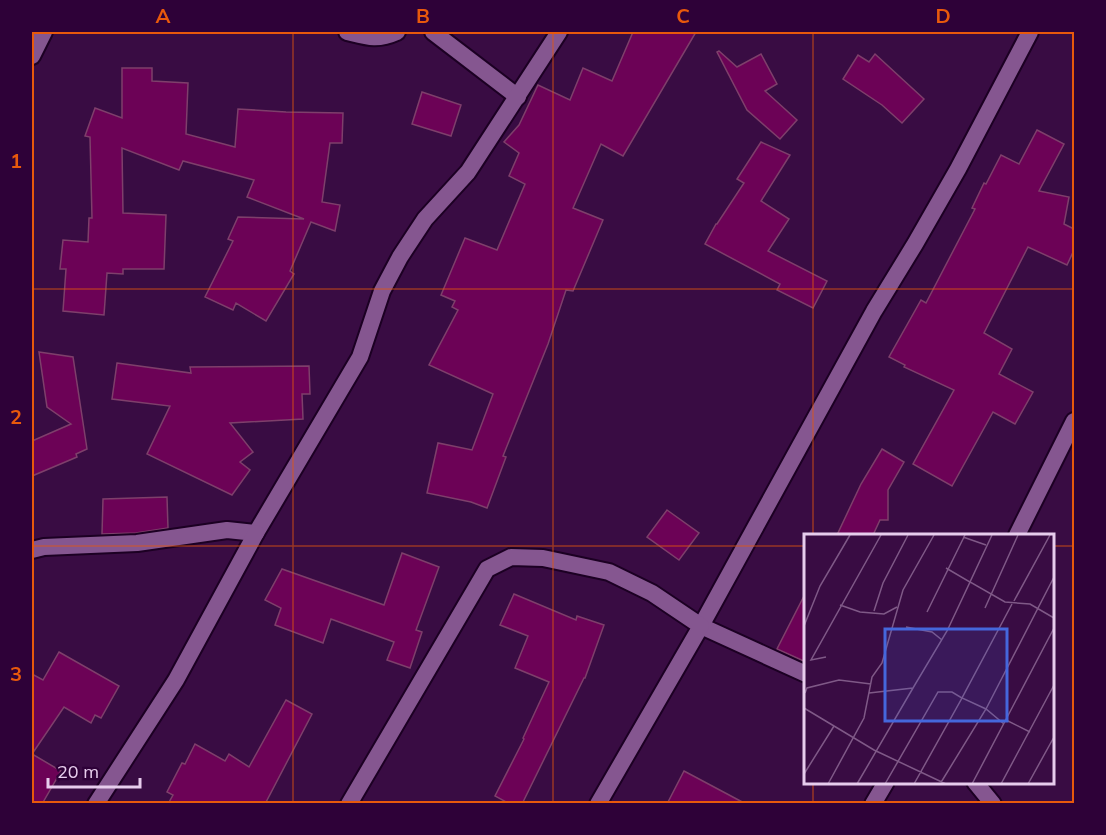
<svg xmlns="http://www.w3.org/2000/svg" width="1106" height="835" viewBox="0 0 1106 835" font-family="Mulish,sans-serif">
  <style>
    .building { fill: #6c0256; stroke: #7e3f6b; stroke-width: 1.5 }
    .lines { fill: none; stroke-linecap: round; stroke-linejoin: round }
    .minor-casing { stroke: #1c0023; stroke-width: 20 }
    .minor { stroke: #855690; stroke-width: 16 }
    .grid { fill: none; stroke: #e8590c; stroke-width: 1.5; stroke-opacity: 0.55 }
    .inset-road { fill: none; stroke: #7f5987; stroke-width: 1.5 }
    .view { fill: #4567dc; fill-opacity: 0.15; stroke: #4567dc; stroke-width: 3 }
    .inset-edge { fill: none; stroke: #e7cded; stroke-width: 3 }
    .neatline { fill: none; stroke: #e8590c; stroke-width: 2 }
    .grid-label { font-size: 20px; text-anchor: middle; font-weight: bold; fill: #e8590c }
  </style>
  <rect width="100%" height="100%" fill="#390c43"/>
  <g class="building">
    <polygon points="633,32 696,32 623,156 601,144 573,208 603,220 573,291 566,290 548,344 503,456 506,457 487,508 471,502 427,493 438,443 472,450 493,394 429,365 458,310 452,307 455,301 441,295 465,238 497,250 525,184 509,176 519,153 504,142 519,125 538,85 570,100 583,68 612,81"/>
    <polygon points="719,51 737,67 761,54 777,84 765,91 797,120 780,139 747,110 717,52"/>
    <polygon points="875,54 924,99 902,123 882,105 843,79 858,55 869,62"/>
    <polygon points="122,68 152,68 152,81 188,83 186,134 235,147 238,109 286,112 343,113 342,143 330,143 322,202 340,205 335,231 311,222 290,271 294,274 266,321 236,303 233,310 205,297 233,241 228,239 238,217 304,219 247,197 254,180 183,161 179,170 122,148 123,213 166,215 164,269 123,269 123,274 107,273 104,315 63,311 66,269 60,269 63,240 88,242 89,218 92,218 90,137 85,136 95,108 122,118"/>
    <polygon points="422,92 461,105 451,136 412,124"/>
    <polygon points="1037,130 1064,144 1039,191 1069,197 1064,224 1074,229 1074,250 1067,265 1028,247 984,333 1012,349 999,374 1033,392 1015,424 993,412 952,486 913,464 954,390 904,367 905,365 889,357 921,300 926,303 975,209 972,208 984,183 986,184 1001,155 1019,164"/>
    <polygon points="761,142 790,155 761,201 789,219 768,251 827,281 813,308 777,290 780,284 705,244 716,224 717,224 744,183 737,179"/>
    <polygon points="39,352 73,357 87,449 76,454 77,457 32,476 32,441 71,424 47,407"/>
    <polygon points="117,363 191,373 190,367 309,366 310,394 302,394 303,419 230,423 253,452 240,462 250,470 232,495 147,454 170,406 112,399"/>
    <polygon points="882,449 904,462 888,490 888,520 880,520 873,535 837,535 861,484"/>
    <polygon points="167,497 168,528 136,533 102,534 103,499"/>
    <polygon points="667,510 699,533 679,560 647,537"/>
    <polygon points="402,553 439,567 416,630 422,632 410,668 387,660 394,642 331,619 323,643 275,625 281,608 265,600 282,569 384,605"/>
    <polygon points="806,592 806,662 777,649"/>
    <polygon points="514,594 576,620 577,616 604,625 585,678 584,678 522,804 510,804 495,796 524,739 523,738 549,682 515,668 528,636 500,625"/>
    <polygon points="59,652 119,686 101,718 95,715 91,723 64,707 32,754 61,771 42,804 32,804 32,674 43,680"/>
    <polygon points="286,700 312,714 265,804 168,804 173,795 167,792 182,763 185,764 195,744 225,761 229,754 249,767"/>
    <polygon points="684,771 746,804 667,804"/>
  </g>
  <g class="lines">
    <defs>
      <g id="minor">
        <path d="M347,32c20,5 30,9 50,0"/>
        <polyline points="433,32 518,97"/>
        <polyline points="32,56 44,32"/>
        <polyline points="1017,535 1074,421"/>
        <polyline points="32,550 44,547 137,543 227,530 256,533 360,357 382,291 400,257 425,219 468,172 559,32"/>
        <polyline points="806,674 701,626 874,311 915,244 958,169 1030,32"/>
        <polyline points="975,782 993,804"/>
        <polyline points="96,804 176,680 256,533"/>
        <polyline points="349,804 487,569 511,557 543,558 609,572 652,593 701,626 598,804"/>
        <polyline points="873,804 886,782"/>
      </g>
    </defs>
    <use href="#minor" class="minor-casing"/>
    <use href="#minor" class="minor"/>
  </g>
  <path class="grid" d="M293,32v772M553,32v772M813,32v503M32,289h1042M32,546h774M1054,546h20M813,782v22"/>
  <g transform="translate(804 534)">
    <rect width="250" height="250" fill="#390c43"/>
    <path class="inset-road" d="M188,1l-22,47 35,20 25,2 24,14M159,3l23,8M210,67l36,-66M36,71l20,7 24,2 13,-7M181,74l33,-73M70,77l9,-28 25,-48M123,78l38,-77M0,92l16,-40 30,-51M102,93l26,5 10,8M22,123l-15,3 70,-125M1,159l2,-5 32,-8 32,4M65,159l44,-5 34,-57 23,-49 -24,-14M0,174l70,42 72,34M202,186l24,12M200,190l-18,-15 -24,-11 50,-94M0,240l30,-48M24,250l36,-66 8,-41 10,-14 21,-73 31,-55M53,250l56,-96M81,250l53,-92h14l10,6 -48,86M136,250l46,-75 68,-132M168,250l82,-156M197,250l53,-99M224,250l26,-47"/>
    <path class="view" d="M81,95h122v92h-122z"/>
    <rect width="250" height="250" class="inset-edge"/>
  </g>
  <rect width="1106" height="835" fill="none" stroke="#2e0138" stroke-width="66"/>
  <path d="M48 778v9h92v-9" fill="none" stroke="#e7cded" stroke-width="3"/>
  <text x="57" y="778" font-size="18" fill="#e7cded" stroke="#2e0138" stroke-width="4.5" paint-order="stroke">20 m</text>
  <rect x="33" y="33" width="1040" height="769" class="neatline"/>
  <g class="grid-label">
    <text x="163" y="23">A</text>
    <text x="423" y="23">B</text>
    <text x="683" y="23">C</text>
    <text x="943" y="23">D</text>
    <text x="16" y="168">1</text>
    <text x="16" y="424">2</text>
    <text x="16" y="681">3</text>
  </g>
</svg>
